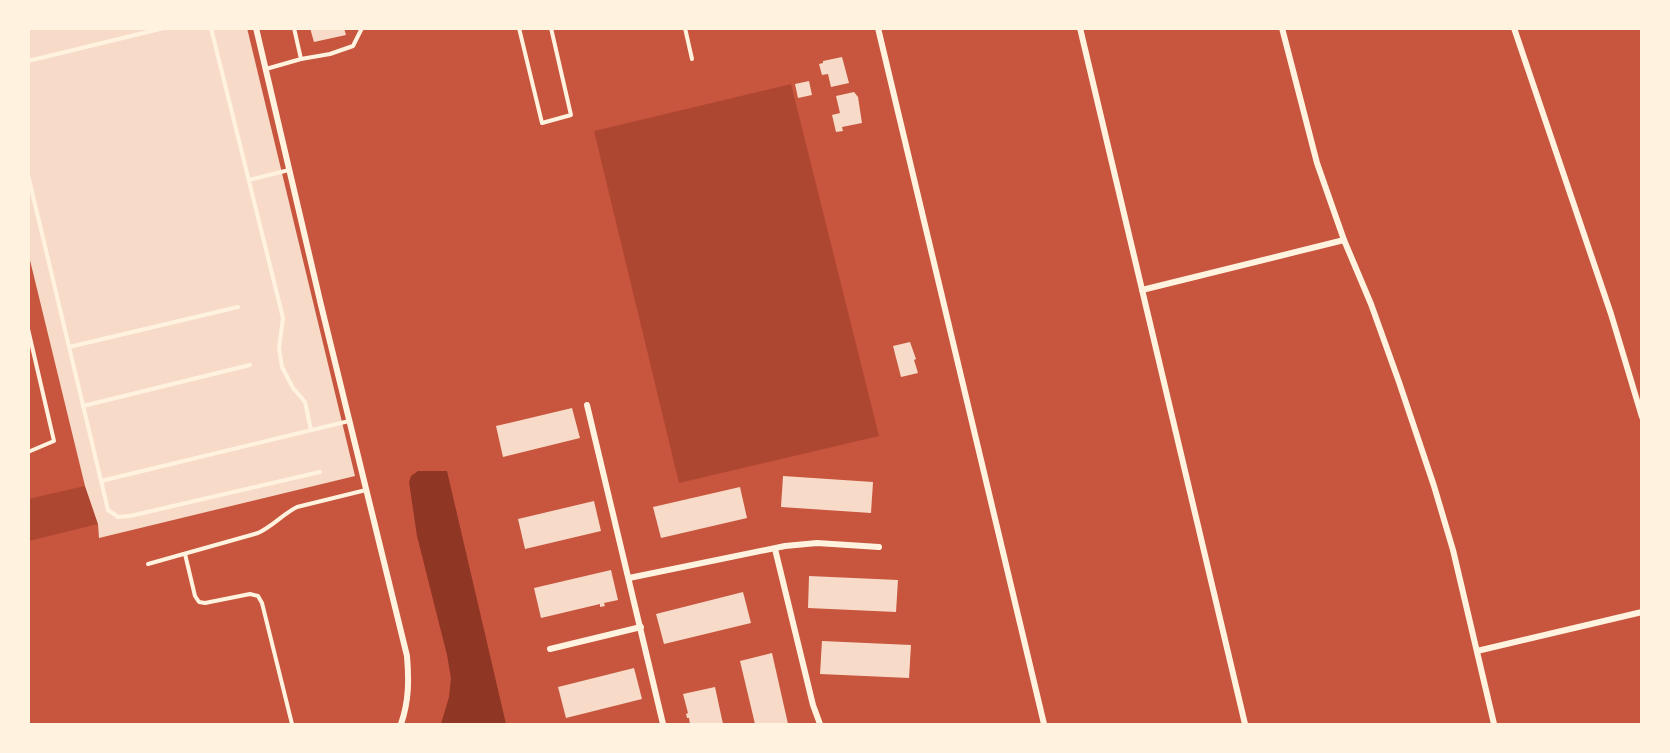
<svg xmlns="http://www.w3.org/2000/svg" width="1670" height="753" viewBox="0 0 1670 753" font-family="'Sofia Sans Condensed',sans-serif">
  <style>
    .green { fill: #ae4732 }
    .water { fill: #8f3625 }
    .building { fill: #f7dbc8 }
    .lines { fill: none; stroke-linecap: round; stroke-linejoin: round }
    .service { stroke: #fff3e0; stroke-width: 4 }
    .minor { stroke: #fff3e0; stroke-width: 6 }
  </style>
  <rect width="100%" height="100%" fill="#c8553d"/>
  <g class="green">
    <polygon points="791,84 879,436 679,483 594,131"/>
    <polygon points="85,486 98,524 29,541 28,499"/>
  </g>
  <polygon class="water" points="418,471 447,471 506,724 441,724 449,697 451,678 447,655 417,536 409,482 411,476"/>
  <g class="building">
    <polygon points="28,28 247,28 355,476 99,538 98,524 85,486 28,252"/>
    <polygon points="310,28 344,28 346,35 314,42"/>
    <polygon points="842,57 849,83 831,87 828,74 822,75 819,64 823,63 823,61"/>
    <polygon points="809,81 812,95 798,98 795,84"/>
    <polygon points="854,92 858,97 862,123 842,127 843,131 836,132 832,115 840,113 836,96"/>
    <polygon points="910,342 916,359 914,360 918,373 901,377 893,346"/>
    <polygon points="572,408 580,438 503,457 496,426"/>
    <polygon points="783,476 873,482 871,513 781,507"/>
    <polygon points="740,487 747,518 661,538 653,507"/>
    <polygon points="594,501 601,531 525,549 518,519"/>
    <polygon points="611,570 618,600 604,603 605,606 600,607 600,604 541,618 534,588"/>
    <polygon points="809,576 898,580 896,612 808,608"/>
    <polygon points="743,592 751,623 664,644 656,614"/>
    <polygon points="822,641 911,645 909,678 820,674"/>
    <polygon points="772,653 788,724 755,724 740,661"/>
    <polygon points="634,668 642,699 566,718 558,687"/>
    <polygon points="715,687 723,724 690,724 689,718 687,718 686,714 688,713 683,694"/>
  </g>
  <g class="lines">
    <g class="service">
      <polyline points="211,28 283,318 279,348 282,367 293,388 305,402 311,430"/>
      <polyline points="519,28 542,123 571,115 551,28"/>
      <polyline points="685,28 692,59"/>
      <polyline points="301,59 330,54 353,46 362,28"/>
      <polyline points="28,61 164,28"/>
      <polyline points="266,69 301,59 294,28"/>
      <polyline points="28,175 108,510 118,517 130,516 320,472"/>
      <polyline points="249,180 289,170"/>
      <polyline points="28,329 54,441 28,452"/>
      <polyline points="69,347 238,307"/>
      <polyline points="83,406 250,365"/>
      <polyline points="101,481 349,421"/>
      <polyline points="185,554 195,596 199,602 205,603 250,594 258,596 262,603 292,724"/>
      <path d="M148,564l110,-31c15,-7 25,-19 39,-26l69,-17"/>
    </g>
    <g class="minor">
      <path d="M256,28l65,277 86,351c2,24 2,45 -6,68"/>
      <polyline points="878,28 1044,724"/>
      <polyline points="1080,28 1245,724"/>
      <polyline points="1282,28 1317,163 1344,240 1371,304 1399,382 1434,486 1453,550 1494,724"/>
      <polyline points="1514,28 1611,314 1642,417"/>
      <polyline points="1142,290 1344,240"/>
      <polyline points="587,405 663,724"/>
      <polyline points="775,549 813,705 820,724"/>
      <polyline points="629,578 785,546 817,543 879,547"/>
      <polyline points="550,649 641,627"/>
      <polyline points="1477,651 1642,612"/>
    </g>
  </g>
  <rect width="1670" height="753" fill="none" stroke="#fff3e0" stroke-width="60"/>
</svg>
